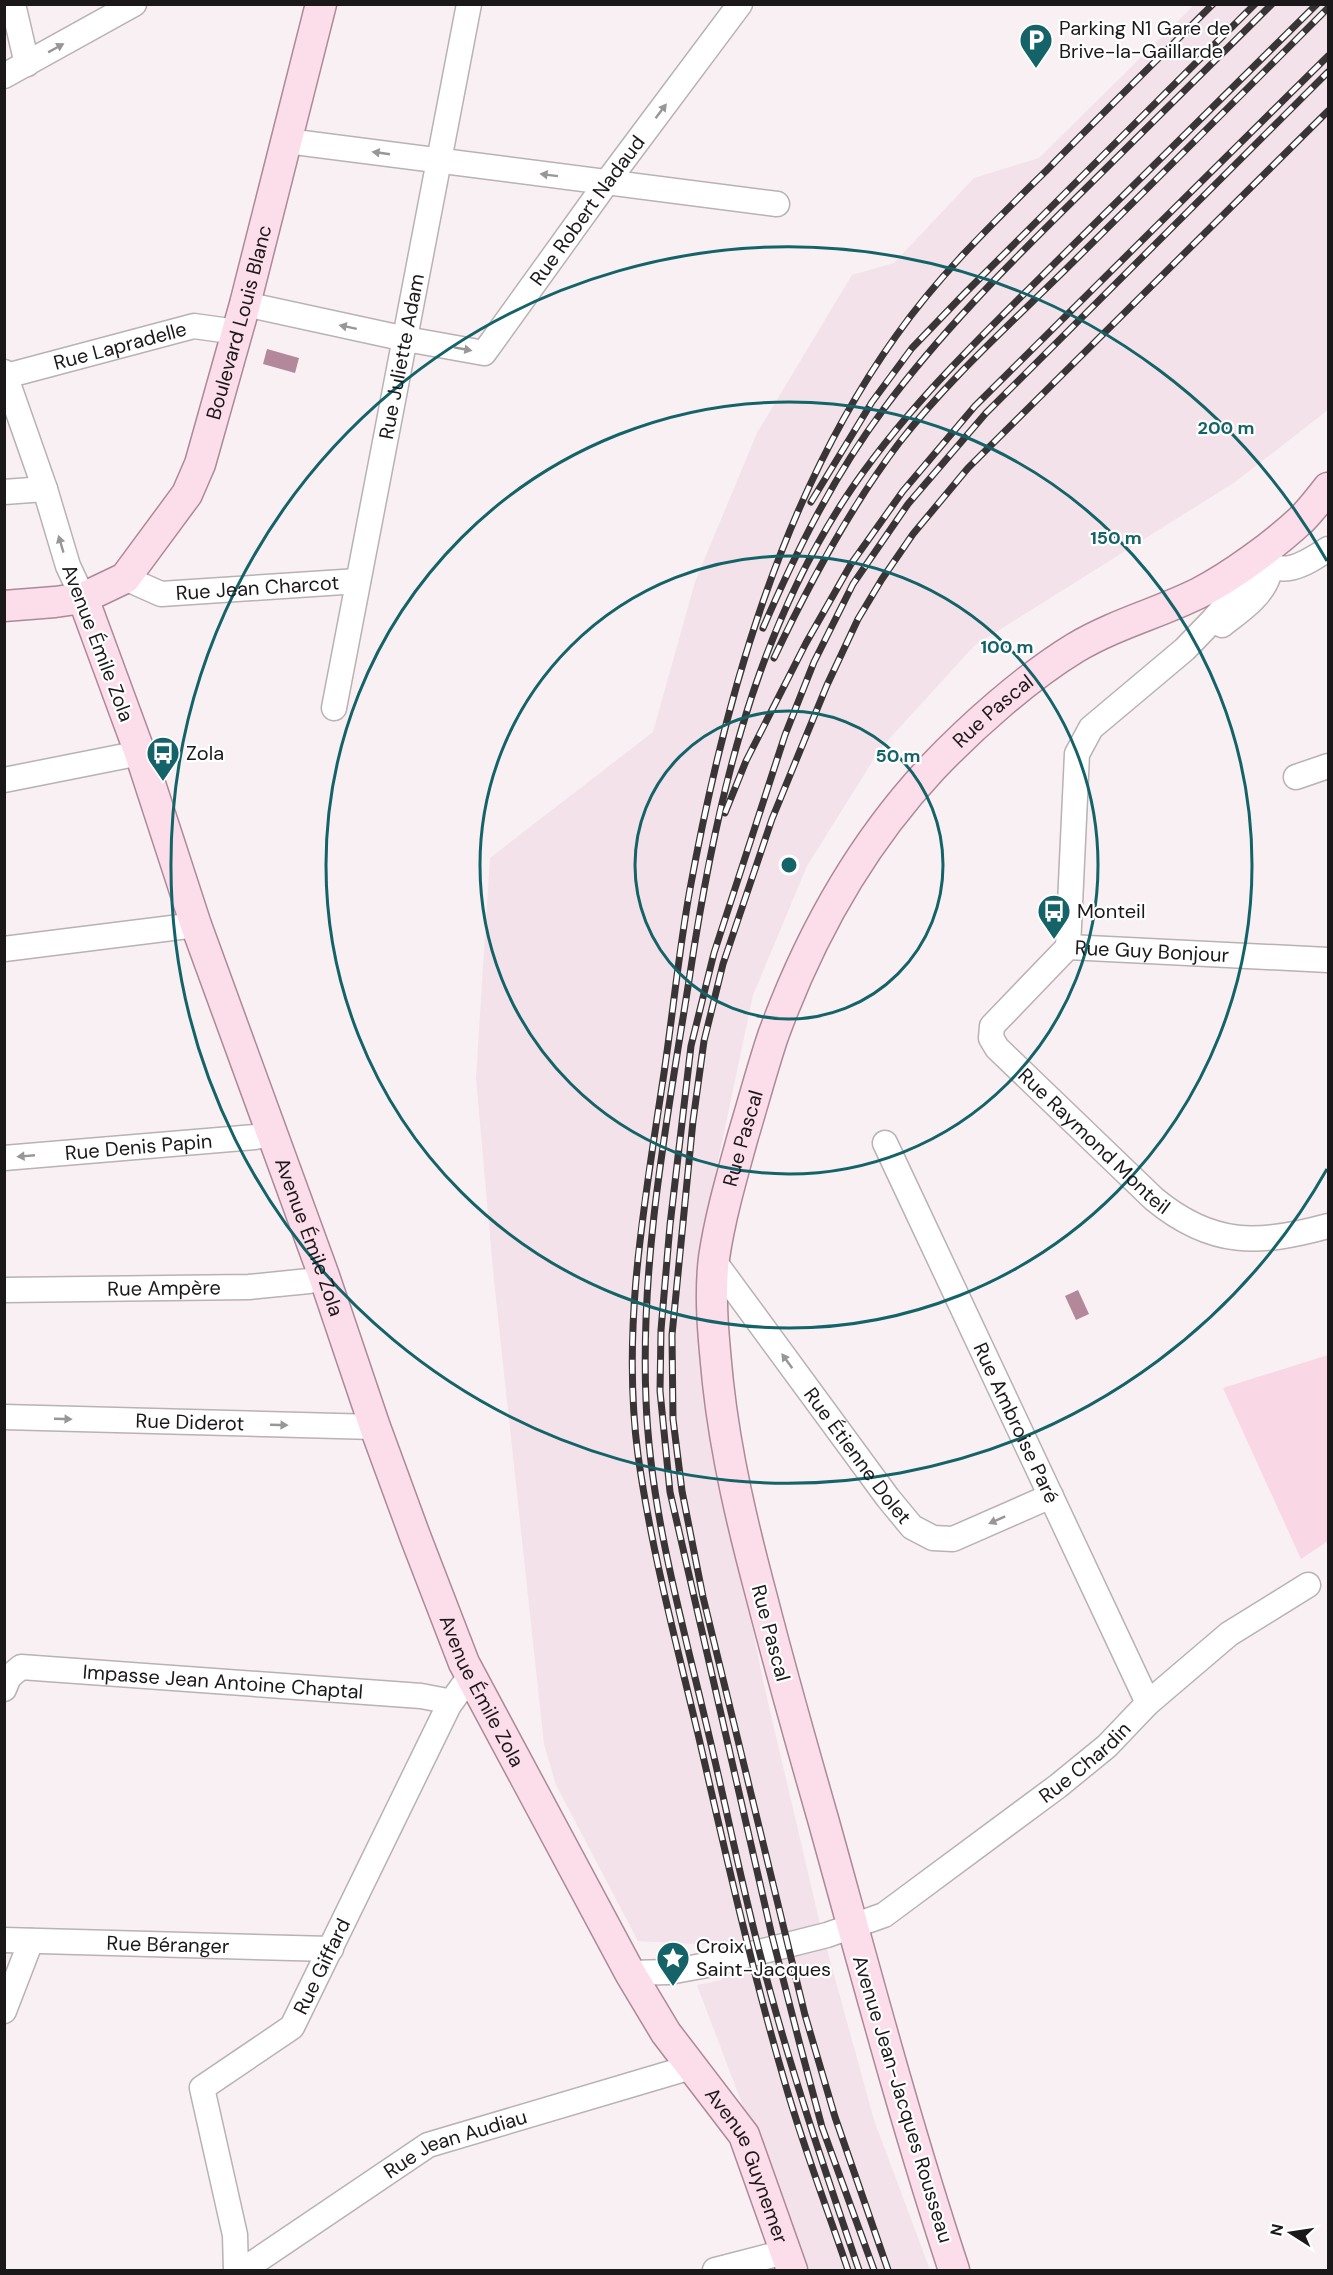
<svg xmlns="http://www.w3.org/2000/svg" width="1333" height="2275" viewBox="0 0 1333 2275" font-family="'DM Sans',sans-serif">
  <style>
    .built { fill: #f3e2e9 }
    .green { fill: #f9d7e5 }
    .water { fill: #b4889b }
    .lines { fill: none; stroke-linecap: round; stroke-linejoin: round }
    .minor-casing { stroke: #b9b1b4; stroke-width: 27 }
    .major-casing { stroke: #ac8998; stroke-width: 33 }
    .minor { stroke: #fff; stroke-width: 24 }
    .major { stroke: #fcddea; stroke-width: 30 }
    .rail-casing { stroke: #393536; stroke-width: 7 }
    .rail { stroke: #fff; stroke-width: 4.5; stroke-dasharray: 14; stroke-linecap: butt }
    .oneway { fill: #989798 }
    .ring { fill: none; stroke: #146368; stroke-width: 3 }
    .labels { text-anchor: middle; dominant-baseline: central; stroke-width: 4.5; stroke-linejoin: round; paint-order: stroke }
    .poi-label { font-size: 20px; fill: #1b1819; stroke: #fff; text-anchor: start }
    .street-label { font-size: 20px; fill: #1b1819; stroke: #fff }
    .centre { fill: #146368; stroke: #fff; stroke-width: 3 }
    .ring-label { font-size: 18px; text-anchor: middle; font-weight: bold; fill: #146368; stroke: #fff; stroke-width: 4.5; stroke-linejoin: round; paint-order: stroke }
  </style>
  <rect width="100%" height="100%" fill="#f8f0f3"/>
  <polygon class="built" points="1194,5 1328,5 1328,410 1235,482 974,646 880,749 807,866 753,995 710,1199 700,1302 704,1393 764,1685 820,1924 874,2120 930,2270 805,2270 697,1985 722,1980 713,1945 638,1941 556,1785 544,1744 494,1280 476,1078 490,858 653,732 695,582 757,433 852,275 894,263 974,178 1039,158"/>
  <polygon class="green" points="1328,1355 1328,1541 1301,1559 1223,1388"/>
  <g class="water">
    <polygon points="267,349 299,358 295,373 263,364"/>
    <polygon points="1078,1290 1089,1314 1076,1320 1065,1296"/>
  </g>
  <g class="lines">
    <defs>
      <g id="minor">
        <polyline points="13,4 27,64"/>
        <polyline points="4,76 134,4"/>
        <polyline points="287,141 777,204"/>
        <path id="s1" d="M245,304l161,35 78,14 123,-171 133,-178"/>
        <polyline points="4,372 45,489 68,566 83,598"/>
        <path id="s2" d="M6,376l188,-50 43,6"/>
        <polyline points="4,492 45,489"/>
        <path id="s3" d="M125,578l36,16 197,-13"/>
        <path d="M1222,625c18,-14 40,-28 47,-51l-4,-8"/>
        <path id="s4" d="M334,708l135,-704"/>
        <polyline points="1296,777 1328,766"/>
        <polyline points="4,780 140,753"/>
        <path d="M1068,947l9,-193 14,-26 94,-79 28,-29 17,-20 24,-43c28,22 48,9 74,-8"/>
        <path id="s5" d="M1068,947l-76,79 -1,12 6,10 157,151c58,48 105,46 174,27"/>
        <path id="s6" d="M1068,947l260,13"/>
        <polyline points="4,949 196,925"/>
        <path id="s7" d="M885,1143l263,560"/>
        <path id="s8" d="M4,1158l251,-21 18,-3"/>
        <path id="s9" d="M714,1261l174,237 24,29 21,11 20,1 98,-43"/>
        <path id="s10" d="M4,1290l245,-3 60,-6 15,-5"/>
        <path id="s11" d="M4,1417l371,10"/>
        <path id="s12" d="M4,1689l5,-12 12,-10 400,29 21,4 7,5"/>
        <path id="s13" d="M4,1940l327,9"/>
        <path id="s14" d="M630,1973l39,-1 43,-8 115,-29 57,-20 174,-129 49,-40 41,-43 81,-69 79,-49"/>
        <polyline points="4,2011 31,1941"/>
        <path id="s15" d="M236,2270l-1,-35 -33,-147 90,-61 157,-322 21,-29"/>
        <path id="s16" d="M243,2270l185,-125 263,-78"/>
        <polyline points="715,2270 785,2252"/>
      </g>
      <g id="major">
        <path id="s17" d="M83,598l57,155 56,172 128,351 51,151 40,109 49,127 166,310 36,60 78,102 48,135"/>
        <path id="s18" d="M4,606l51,-4 28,-4 42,-20 62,-84 13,-30 45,-160 76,-300"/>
        <path id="s19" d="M954,2270c-49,-148 -89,-300 -131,-451 -21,-73 -42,-147 -61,-221 -19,-71 -36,-142 -44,-215 -4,-41 -9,-84 -4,-125 6,-41 18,-82 29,-122 10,-33 19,-67 30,-100 36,-99 87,-191 159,-268 40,-42 94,-90 143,-120 40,-24 84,-35 124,-55 33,-17 75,-48 102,-73 10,-10 19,-22 27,-32"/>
      </g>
    </defs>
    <use href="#minor" class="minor-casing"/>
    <use href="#major" class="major-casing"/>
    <use href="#minor" class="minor"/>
    <use href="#major" class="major"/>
    <defs>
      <g id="rail">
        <polyline points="811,502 872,402 912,348 964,294 1255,4"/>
        <path d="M763,628c33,-76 70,-151 120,-218 57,-77 124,-144 192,-211 66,-65 131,-130 197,-195"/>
        <path d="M774,658c35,-74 75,-149 125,-215 49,-63 109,-117 166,-173 88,-87 176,-175 263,-262"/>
        <polyline points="725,813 746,761 806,643 851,564 903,491 975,406 1328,56"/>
        <path d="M848,2270c-21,-62 -45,-124 -63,-187 -34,-116 -60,-232 -87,-349 -22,-92 -47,-185 -60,-279 -17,-128 7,-255 26,-382 9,-61 15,-123 26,-184 35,-191 92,-394 206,-553 43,-61 97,-113 150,-165 55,-56 111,-111 167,-167"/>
        <path d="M859,2270c-34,-99 -68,-199 -95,-301 -22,-81 -38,-164 -58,-246 -25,-106 -56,-214 -60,-323 -6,-143 22,-285 44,-426 25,-166 62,-334 156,-477 59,-89 135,-160 210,-235 87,-86 174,-172 261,-258"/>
        <polyline points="874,2270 822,2127 800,2045 772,1936 670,1492 660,1391 661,1330 670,1225 691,1046 714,953 785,735 814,662 853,584 908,504 986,413 1328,72"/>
        <polyline points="888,2270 835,2117 805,2015 703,1597 682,1491 673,1419 672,1335 693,1121 704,1041 723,964 772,819 827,685 858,619 882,579 913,534 968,468 1328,111"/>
      </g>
    </defs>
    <use href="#rail" class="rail-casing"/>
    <use href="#rail" class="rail"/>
  </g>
  <defs><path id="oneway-solid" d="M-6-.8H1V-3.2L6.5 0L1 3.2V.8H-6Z" transform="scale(1.5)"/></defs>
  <g class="oneway">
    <use href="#oneway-solid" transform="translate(56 48) rotate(-29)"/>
    <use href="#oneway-solid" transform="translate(661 111) rotate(-53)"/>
    <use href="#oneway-solid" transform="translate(381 153) rotate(-172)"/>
    <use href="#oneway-solid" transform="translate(549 175) rotate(-173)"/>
    <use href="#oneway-solid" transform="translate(348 327) rotate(-168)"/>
    <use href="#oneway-solid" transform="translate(463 349) rotate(10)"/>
    <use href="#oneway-solid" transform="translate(61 544) rotate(-106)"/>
    <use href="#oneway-solid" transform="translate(26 1156) rotate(175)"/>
    <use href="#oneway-solid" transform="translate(787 1361) rotate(-126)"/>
    <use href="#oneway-solid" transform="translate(63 1419) rotate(2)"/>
    <use href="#oneway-solid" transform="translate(279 1425) rotate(2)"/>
    <use href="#oneway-solid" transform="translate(997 1520) rotate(156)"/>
  </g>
  <g class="ring">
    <circle cx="789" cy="865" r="154"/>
    <circle cx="789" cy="865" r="309"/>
    <circle cx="789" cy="865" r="463"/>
    <path d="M1327 1169A618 618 0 1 1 1327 561"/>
  </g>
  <defs>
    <symbol id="parking-pin" viewBox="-11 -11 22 30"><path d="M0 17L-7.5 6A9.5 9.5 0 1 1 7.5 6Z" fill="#146368" stroke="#fff"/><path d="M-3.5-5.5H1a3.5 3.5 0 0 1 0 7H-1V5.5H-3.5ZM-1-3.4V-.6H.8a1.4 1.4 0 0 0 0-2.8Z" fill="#fff"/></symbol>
    <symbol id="bus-pin" viewBox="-11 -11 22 30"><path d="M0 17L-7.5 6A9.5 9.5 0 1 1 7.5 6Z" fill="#146368" stroke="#fff"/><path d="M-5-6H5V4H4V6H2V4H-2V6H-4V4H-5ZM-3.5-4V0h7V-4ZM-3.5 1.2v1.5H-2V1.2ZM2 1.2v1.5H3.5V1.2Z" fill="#fff"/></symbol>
    <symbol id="sight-pin" viewBox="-11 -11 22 30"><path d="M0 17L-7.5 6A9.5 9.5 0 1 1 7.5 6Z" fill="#146368" stroke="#fff"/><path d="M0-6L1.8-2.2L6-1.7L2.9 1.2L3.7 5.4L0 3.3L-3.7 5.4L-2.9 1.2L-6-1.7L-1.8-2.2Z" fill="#fff"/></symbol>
  </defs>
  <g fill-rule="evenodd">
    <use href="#parking-pin" x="1017" y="21" width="38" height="52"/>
    <use href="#bus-pin" x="144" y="734" width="38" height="52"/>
    <use href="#bus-pin" x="1035" y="892" width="38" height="52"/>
    <use href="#sight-pin" x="654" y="1939" width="38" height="52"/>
  </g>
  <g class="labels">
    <g class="poi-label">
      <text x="1059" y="28">Parking N1 Gare de<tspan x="1059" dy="23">Brive-la-Gaillarde</tspan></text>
      <text x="186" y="753">Zola</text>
      <text x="1077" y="911">Monteil</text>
      <text x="696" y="1946">Croix<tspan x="696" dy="23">Saint-Jacques</tspan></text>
    </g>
    <g class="street-label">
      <text stroke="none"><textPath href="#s1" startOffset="420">Rue Robert Nadaud</textPath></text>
      <text stroke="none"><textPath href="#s18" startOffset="410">Boulevard Louis Blanc</textPath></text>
      <text stroke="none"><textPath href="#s2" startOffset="118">Rue Lapradelle</textPath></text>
      <text stroke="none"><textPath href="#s4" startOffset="358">Rue Juliette Adam</textPath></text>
      <text stroke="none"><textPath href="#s3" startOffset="136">Rue Jean Charcot</textPath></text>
      <text transform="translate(98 643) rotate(69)">Avenue Émile Zola</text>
      <text stroke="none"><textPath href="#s19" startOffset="1671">Rue Pascal</textPath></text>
      <text stroke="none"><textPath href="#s6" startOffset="84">Rue Guy Bonjour</textPath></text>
      <text stroke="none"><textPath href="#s19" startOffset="1167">Rue Pascal</textPath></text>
      <text stroke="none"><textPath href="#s5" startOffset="268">Rue Raymond Monteil</textPath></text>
      <text stroke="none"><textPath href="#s8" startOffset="135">Rue Denis Papin</textPath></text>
      <text stroke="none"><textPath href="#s17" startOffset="678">Avenue Émile Zola</textPath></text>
      <text stroke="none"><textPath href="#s10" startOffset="160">Rue Ampère</textPath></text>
      <text stroke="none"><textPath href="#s11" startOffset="186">Rue Diderot</textPath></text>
      <text stroke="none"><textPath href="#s7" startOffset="309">Rue Ambroise Paré</textPath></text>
      <text stroke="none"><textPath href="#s9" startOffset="242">Rue Étienne Dolet</textPath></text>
      <text transform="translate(771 1633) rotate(75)">Rue Pascal</text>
      <text stroke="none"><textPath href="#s12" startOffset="231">Impasse Jean Antoine Chaptal</textPath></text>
      <text stroke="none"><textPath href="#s17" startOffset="1164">Avenue Émile Zola</textPath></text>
      <text stroke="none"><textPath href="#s14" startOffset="514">Rue Chardin</textPath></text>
      <text stroke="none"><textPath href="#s13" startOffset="164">Rue Béranger</textPath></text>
      <text stroke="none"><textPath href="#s15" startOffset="362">Rue Giffard</textPath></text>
      <text transform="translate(903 2099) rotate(73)">Avenue Jean-Jacques Rousseau</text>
      <text stroke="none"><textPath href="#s16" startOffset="249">Rue Jean Audiau</textPath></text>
      <text stroke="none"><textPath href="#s17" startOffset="1710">Avenue Guynemer</textPath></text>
    </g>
  </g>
  <circle cx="789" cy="865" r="9" class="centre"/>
  <g class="ring-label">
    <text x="1226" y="434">200 m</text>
    <text x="1116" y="544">150 m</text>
    <text x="1007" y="653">100 m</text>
    <text x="898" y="762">50 m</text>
  </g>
  <rect width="1333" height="2275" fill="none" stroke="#1b1819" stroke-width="12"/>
  <g transform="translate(1291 2233) rotate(282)" stroke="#ffffff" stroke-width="4.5" paint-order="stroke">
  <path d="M0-4.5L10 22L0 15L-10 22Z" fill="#1b1819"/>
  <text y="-9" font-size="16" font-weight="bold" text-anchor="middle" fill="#1b1819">N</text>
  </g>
</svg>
